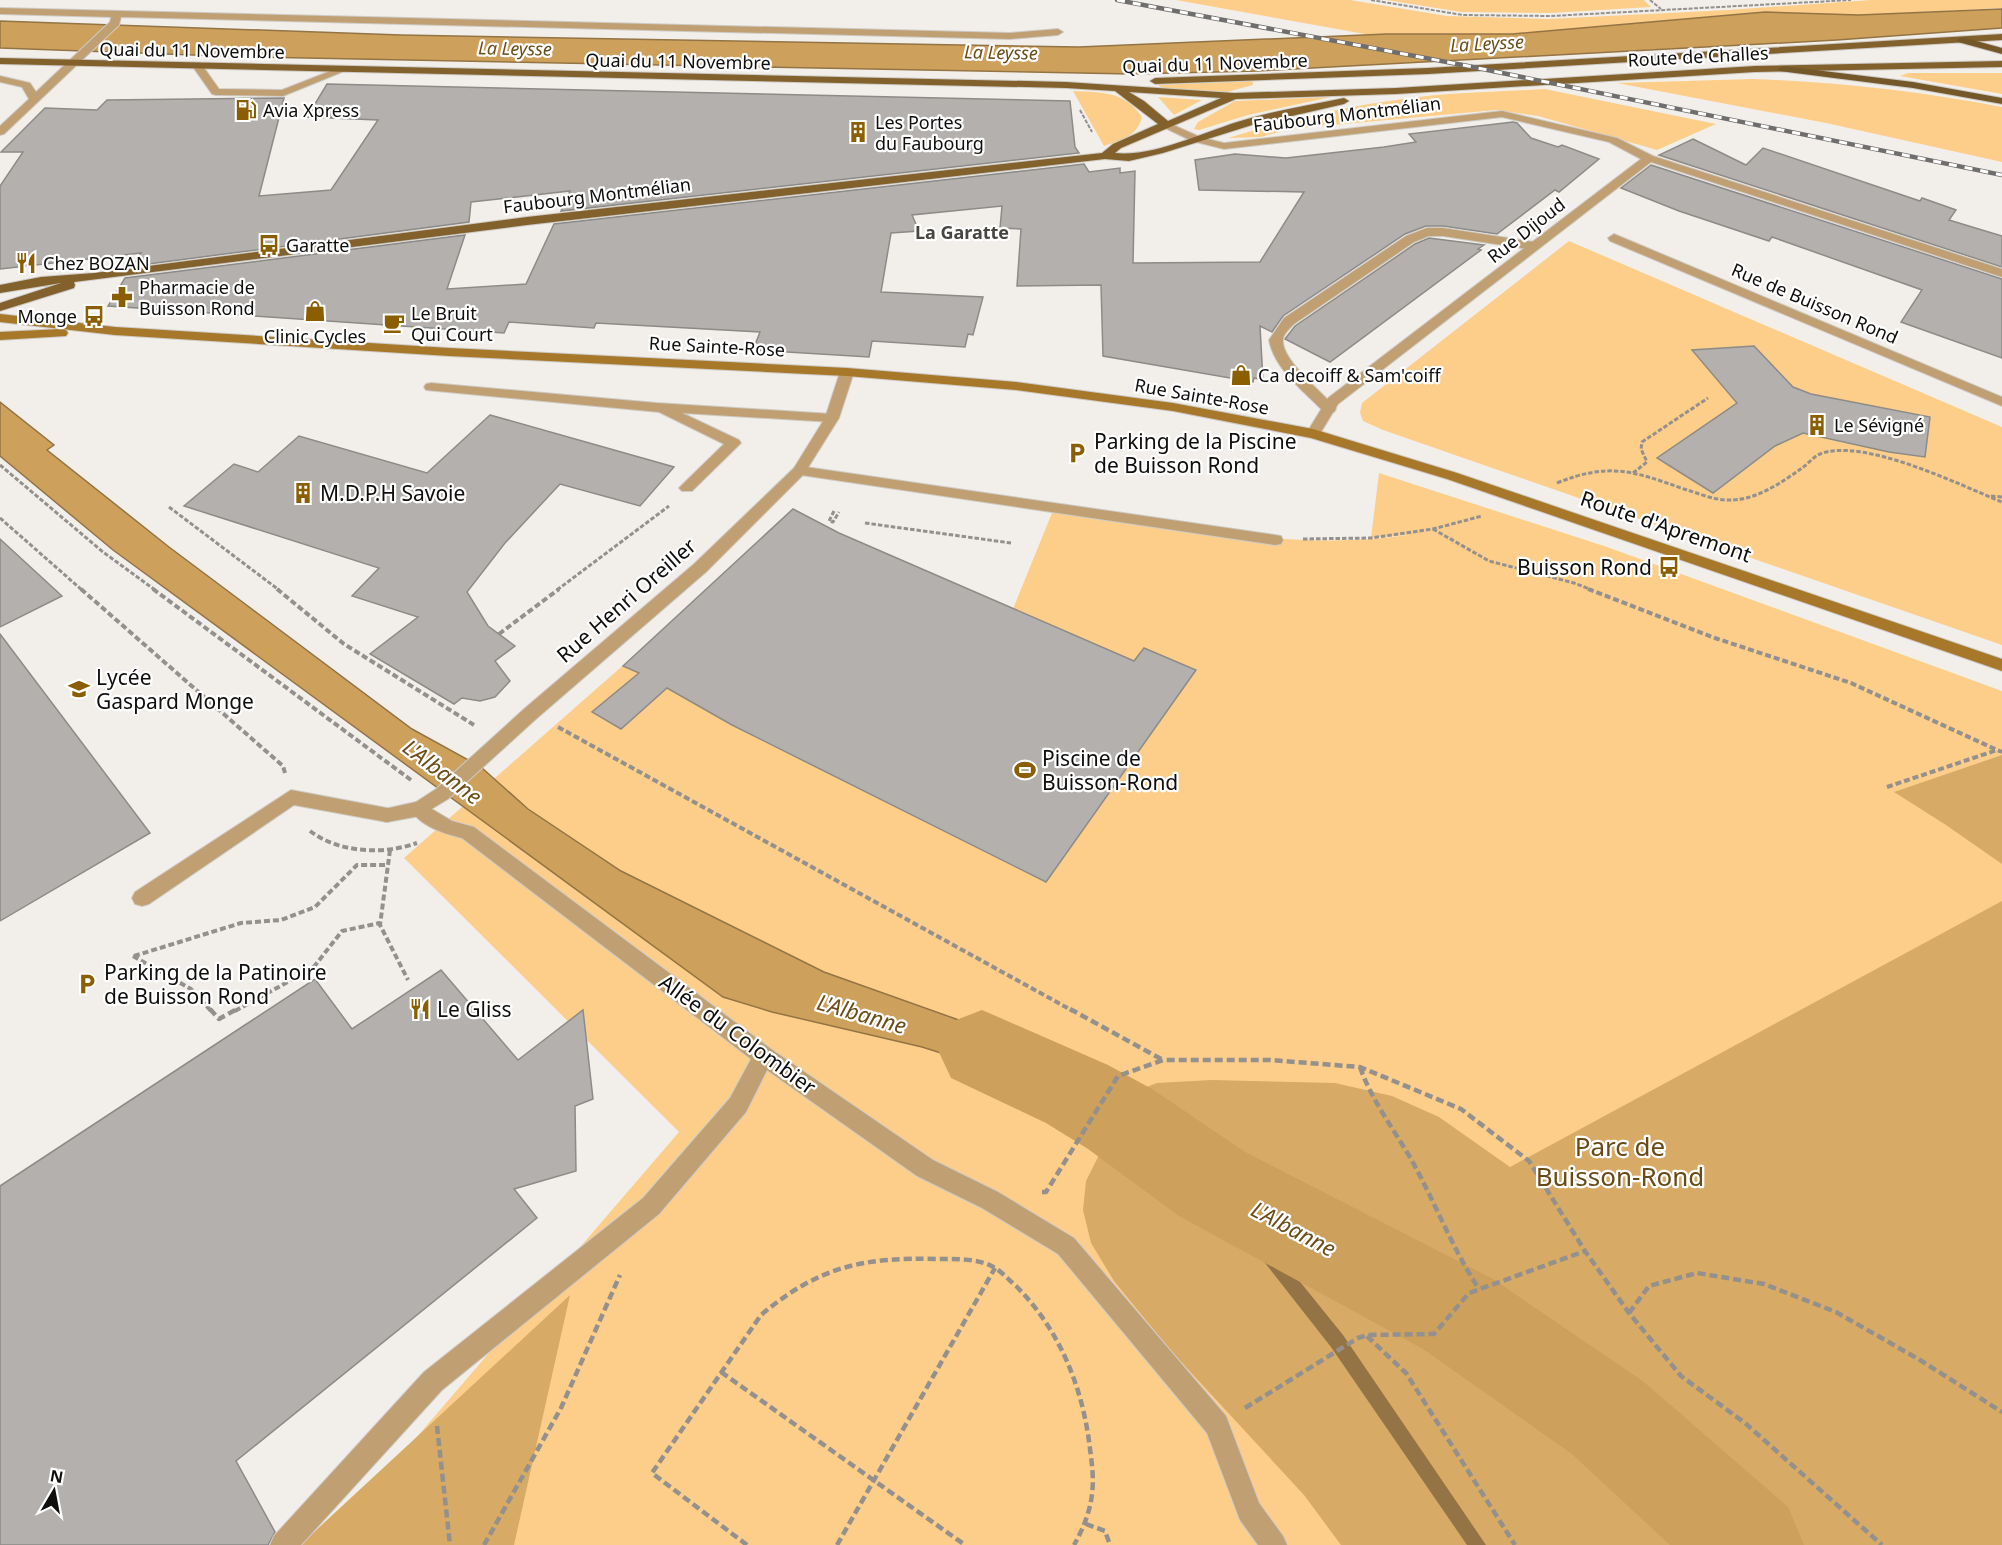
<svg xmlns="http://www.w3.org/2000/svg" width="2002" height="1545" viewBox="0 0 2002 1545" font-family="'Noto Sans',sans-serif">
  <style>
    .green { fill: #fcce8a }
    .forest { fill: #d7aa65 }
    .water { fill: #cda05c; stroke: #947444; stroke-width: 1.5 }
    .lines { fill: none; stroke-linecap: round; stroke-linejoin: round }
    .stream { fill: #947444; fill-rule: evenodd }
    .river { fill: #cda05c; fill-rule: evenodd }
    .building { fill: #b3b0ad; stroke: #8d8b87; stroke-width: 1.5 }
    .service-casing { stroke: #cecbc7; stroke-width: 2 }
    .minor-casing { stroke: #cecbc7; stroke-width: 2 }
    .secondary-casing { stroke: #cecbc7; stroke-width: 2 }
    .primary-casing { stroke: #cecbc7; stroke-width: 2 }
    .trunk-casing { stroke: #cecbc7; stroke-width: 2 }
    .path-far3 { stroke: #93908e; stroke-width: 2; stroke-dasharray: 4 1.5; stroke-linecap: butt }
    .path-far2 { stroke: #93908e; stroke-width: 3; stroke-dasharray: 4.5 2; stroke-linecap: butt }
    .path-far1 { stroke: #93908e; stroke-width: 4; stroke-dasharray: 6 3; stroke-linecap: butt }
    .path { stroke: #93908e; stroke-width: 4.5; stroke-dasharray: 8 4; stroke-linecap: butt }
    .service { fill: #c0a072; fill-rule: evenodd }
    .minor { fill: #c0a072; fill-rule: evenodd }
    .secondary { fill: #a77829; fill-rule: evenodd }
    .primary { fill: #83612c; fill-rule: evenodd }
    .trunk { fill: #75582a; fill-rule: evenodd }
    .rail-casing { stroke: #706e6c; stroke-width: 4.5 }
    .rail { stroke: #fff; stroke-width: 3; stroke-dasharray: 8; stroke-linecap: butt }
    .labels { text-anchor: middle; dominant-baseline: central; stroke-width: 4.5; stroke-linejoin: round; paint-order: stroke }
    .far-water-label { font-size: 18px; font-style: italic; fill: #6c4d19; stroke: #fff }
    .far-street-label { font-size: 18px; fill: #0f0e0d; stroke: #fff }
    .far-poi-label { font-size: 18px; fill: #0f0e0d; stroke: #fff; text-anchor: start }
    .far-neighbourhood-label { font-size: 18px; font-weight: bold; fill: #484642; stroke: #fff }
    .poi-label { font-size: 21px; fill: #0f0e0d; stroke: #fff; text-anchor: start }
    .street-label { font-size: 21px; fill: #0f0e0d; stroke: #fff }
    .water-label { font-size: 22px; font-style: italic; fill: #6c4d19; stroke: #fff }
    .near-park-label { font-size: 26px; fill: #694a16; stroke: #fff }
  </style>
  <rect width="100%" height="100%" fill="#f2efeb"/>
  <g class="green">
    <polygon points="1176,0 1350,0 1447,16 1548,19 1728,10 1871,0 2002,0 2002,8 1859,15 1764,12 1512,34 1365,34"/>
    <polygon points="1386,0 1644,0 1651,7 1551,13 1461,12"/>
    <polygon points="1908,73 2002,73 2002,94 1900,76"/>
    <path d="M1753,79c85,3 165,12 249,28v55l-176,-39 -209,-40z"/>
    <polygon points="1249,81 1253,82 1253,85 1227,92 1162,88 1158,85"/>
    <path d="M1545,89l171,35 -59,26 -119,-34 -42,-6 -207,19 -28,8 -33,1c57,-18 115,-31 175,-39 47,-7 95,-7 142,-10z"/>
    <path d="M1073,91c30,2 50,-1 69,26 -4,19 -22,24 -38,29z"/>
    <polygon points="1158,97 1202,100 1174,115"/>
    <polygon points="1331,97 1248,115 1199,130 1194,129 1198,122 1235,101"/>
    <polygon points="1569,241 2002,427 2002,645 1383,430 1363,421 1360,413 1362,403"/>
    <path d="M1379,473l228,74 395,144v854h-1678l355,-413 -275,-274 224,-197 165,-152 46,24 174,76 41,-101c117,17 236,44 354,27l-37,3z"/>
  </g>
  <g class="forest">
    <polygon points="2002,755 2002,864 1946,825 1894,792"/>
    <polygon points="2002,901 2002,1545 1341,1545 1304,1495 1171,1351 1114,1281 1091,1243 1083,1210 1086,1181 1116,1121 1136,1091 1157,1083 1212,1080 1335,1083 1392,1096 1439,1117 1510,1167"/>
    <polygon points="570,1295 514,1545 300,1545"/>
  </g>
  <g class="water">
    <polygon points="2002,9 2002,28 1837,40 1257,71 1131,74 249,57 0,48 0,21 401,35 1079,47 1387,34 1512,34 1765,12 1859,15"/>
    <polygon points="0,402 54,445 47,450 169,547 412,729 481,767 528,809 621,871 824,972 970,1024 1061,1072 1076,1083 1077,1094 1065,1099 1051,1095 976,1064 922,1047 772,1012 723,997 113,550 0,456"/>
  </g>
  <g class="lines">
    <polygon class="stream" points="1212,1177 1217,1179 1343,1335 1486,1545 1467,1545 1331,1347 1207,1189 1205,1184 1207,1179"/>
    <polygon class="river" points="982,1010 1108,1065 1152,1089 1245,1152 1493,1279 1644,1382 1788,1507 1804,1545 1670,1545 1572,1454 1423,1349 1179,1216 1088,1149 1046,1123 951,1078 938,1050 951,1022"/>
  </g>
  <g class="building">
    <polygon points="327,84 1070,101 1075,147 1079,153 561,211 570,191 471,202 469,222 133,266 141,253 0,269 0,186 23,152 1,152 45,108 97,110 107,100 284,98 259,196 331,190 378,120 307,117"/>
    <polygon points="1513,122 1517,123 1531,138 1558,147 1562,145 1599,159 1559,192 1555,190 1497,234 1443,226 1426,226 1405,234 1283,316 1272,332 1260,326 1263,380 1254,378 1253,382 1103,356 1101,285 1017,286 1021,229 1000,228 1002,206 912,215 919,231 891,233 881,292 983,297 973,335 968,334 965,347 872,341 869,357 753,350 760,332 596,323 594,328 509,322 504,333 108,306 125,278 465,235 447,289 526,284 554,224 1084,164 1089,172 1120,168 1120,173 1135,171 1133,263 1260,262 1304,192 1199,190 1195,160 1235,154 1286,158 1384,147 1416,142 1409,134"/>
    <polygon points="1693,139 1746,165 1763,148 1920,201 1922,198 1956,210 1949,220 2002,236 2002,267 1659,155"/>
    <polygon points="1651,165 2002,279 2002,358 1901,322 1922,290 1772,237 1769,241 1679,211 1621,188"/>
    <polygon points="1429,238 1484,245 1478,249 1481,250 1330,362 1285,339 1295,326 1415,244"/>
    <polygon points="1754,346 1793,387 1811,394 1930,417 1925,457 1889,452 1803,433 1775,446 1713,493 1657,458 1737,403 1692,350"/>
    <polygon points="490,415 674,467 640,506 560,484 505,543 467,592 488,626 515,646 495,661 510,681 495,697 480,701 462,698 454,704 370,654 418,617 352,596 379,568 184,506 234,464 258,472 299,436 427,473"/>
    <polygon points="793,509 839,533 1134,661 1144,648 1196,670 1046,882 732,725 667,688 621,729 592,712 639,673 623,666"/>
    <polygon points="0,539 62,596 0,627"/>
    <polygon points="0,634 150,833 0,921"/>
    <polygon points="441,970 518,1060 583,1010 593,1099 575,1106 576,1171 514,1189 537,1218 236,1461 275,1532 268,1545 0,1545 0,1186 315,979 352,1029"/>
  </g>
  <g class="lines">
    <defs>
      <g id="service">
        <polygon points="198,64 202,65 219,89 282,90 338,68 346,68 347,70 283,96 216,95 212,94 193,67"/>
        <path d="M1443,228l91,14 6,4 -6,4 -91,-14h-14l-15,6 -120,82c-4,4 -10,9 -11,15 -3,21 41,54 53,70l-2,3h-10c-19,-20 -50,-43 -55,-72l15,-22 122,-82 21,-8z"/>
        <polygon points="431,383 657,403 832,414 839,418 832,422 682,413 739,440 741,443 692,491 682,491 679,488 682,485 724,444 659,412 426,390 424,387 426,384"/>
        <polygon points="799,466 1275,535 1281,536 1283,540 1281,544 1275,545 794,474 792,471"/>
        <polygon points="291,790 387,808 394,810 396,815 394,820 387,822 294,805 149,904 142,906 135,904 132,898 135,892"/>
        <path d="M420,802l32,19 22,6 297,222 162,111 65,32 76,46 152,178 33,87 24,33 4,9h-29l-18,-25 -33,-87 -149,-179 -76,-46 -65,-32 -150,-106 -21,42 -87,102 -217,176 -141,155h-31l4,-9 150,-164 219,-174 87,-100 21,-39 -289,-221c-17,-4 -43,-12 -51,-29l3,-5z"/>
      </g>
      <g id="minor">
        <polygon points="0,8 1010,33 1058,29 1063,32 1058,35 1010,39 121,17 119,25 4,134 0,135 0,126 29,99 22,87 0,82 0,76 30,83 36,92 110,22 111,17 0,14"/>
        <polygon points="1502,111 1617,138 1653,156 2002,269 2002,277 1651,162 1338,404 1318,437 1308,437 1306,434 1328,398 1641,159 1609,142 1502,117 1224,149 1192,141 1161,126 1167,123 1171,124 1200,137 1224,143"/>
        <polygon points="1614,234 2002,397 2002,406 1610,241 1608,238"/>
        <polygon points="847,368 854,372 839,418 804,474 706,572 536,719 448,799 420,816 387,822 380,820 378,815 380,810 416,802 436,789 524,709 694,564 794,468 825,418 840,372"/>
      </g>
      <g id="secondary">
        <polygon points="0,314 115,327 449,348 847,368 1016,382 1173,403 1313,429 1457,473 2002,659 2002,671 1447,479 1311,438 1173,411 1016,390 847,376 449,356 115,335 0,322"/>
        <polygon points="61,329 66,330 68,333 66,336 0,340 0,332"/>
      </g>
      <g id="primary">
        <polygon points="2002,34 2002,40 1428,74 1155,84 1150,81 1155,78 1428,68"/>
        <path d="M0,58l1066,24 168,11 162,-5 359,-22 247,-5v6l-247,5 -359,22 -160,5 -115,49 -6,5c41,4 90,-22 129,-33 33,-10 67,-15 100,-22l5,3 -5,3 -92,21 -89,28 -34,8 -24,-2 -578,66 -453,57 1,3 -1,3 -74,23v-8l61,-20 -61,10v-8l41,-8 53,-4 433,-56 575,-64 11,-9 45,-20 -43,-33 -49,-3 -1066,-24zM1129,92l92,6 -53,23 -24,-20z"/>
      </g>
      <g id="trunk">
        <polygon points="1962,37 2002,48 2002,54 1958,42 1957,40"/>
        <polygon points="1783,66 1913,82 2002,98 2002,104 1913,88 1779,71 1778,69"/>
      </g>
    </defs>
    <use href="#service" class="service-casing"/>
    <use href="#minor" class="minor-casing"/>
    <use href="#secondary" class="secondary-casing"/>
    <use href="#primary" class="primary-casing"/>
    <use href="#trunk" class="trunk-casing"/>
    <g class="path-far3">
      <polyline points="1371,0 1463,15 1551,16 1851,0"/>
      <polyline points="1650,0 1661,9"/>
      <polyline points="1080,110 1092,132"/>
    </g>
    <g class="path-far2">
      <polyline points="0,465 103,552 155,590"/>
      <polyline points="1633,473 1647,462 1641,449 1642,442 1708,398"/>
      <path d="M1557,483c52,-21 76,-12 127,6 14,4 29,11 44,11 27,1 53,-17 74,-32 6,-4 11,-11 18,-14 43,-17 140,31 182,48"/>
      <polyline points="1991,496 2002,497"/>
      <polyline points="169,507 279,590"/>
      <polyline points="834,511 829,521 833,522 839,512"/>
      <polyline points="0,518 82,590"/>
      <polyline points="865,523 1011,543"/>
      <polyline points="1433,529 1489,561 1574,583 1592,590"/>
      <polyline points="1303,539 1371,538 1433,529 1482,516"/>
      <polyline points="557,590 669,506"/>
    </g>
    <g class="path-far1">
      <polyline points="81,589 283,766 285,773"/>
      <polyline points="153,589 411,780"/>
      <polyline points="277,589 344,644 474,725"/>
      <polyline points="1588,589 1715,638 1851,683 1997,750"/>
      <polyline points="499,634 559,589"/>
      <polyline points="558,727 1073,1011"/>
      <polyline points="1887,787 1997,750 2002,752"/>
      <path d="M310,831c29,22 73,24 107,12"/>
      <polyline points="390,850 380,925 408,980"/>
      <polyline points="133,956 191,989 211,1011"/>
      <polyline points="134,956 241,923 281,920 315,907 357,865 385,865"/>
      <polyline points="235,1011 313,968 342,931 380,923"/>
    </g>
    <g class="path">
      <polyline points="210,1009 219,1019 237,1009"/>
      <polyline points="1070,1009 1163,1060"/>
      <path d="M1360,1067c12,34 33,61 51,92 24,43 41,89 68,130"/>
      <polyline points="1042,1192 1046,1192 1118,1076 1163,1060 1270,1060 1360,1067 1461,1109 1529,1161 1585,1251 1629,1313 1681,1376 1745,1423 1882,1545"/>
      <polyline points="1629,1313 1649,1286 1697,1273 1764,1284 1836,1312 1920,1360 2002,1412"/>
      <polyline points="1367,1336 1406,1373 1515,1545"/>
      <polyline points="721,1372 965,1545"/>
      <polyline points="1245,1408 1358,1338 1367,1335 1434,1334 1469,1293 1585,1251"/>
      <polyline points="437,1426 450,1545"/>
      <polyline points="1086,1524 1105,1531 1110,1545"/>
      <polyline points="484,1545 561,1408 620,1275"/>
      <path d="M747,1545l-95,-72 109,-158c58,-49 103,-58 177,-56 18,0 41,-1 57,9 8,5 14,12 21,18 44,44 67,102 74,163 2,15 4,30 2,45 -2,18 -9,35 -18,51"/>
      <polyline points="837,1545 995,1268"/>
    </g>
    <use href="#service" class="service"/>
    <use href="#minor" class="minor"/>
    <use href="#secondary" class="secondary"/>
    <use href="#primary" class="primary"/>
    <use href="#trunk" class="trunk"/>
    <defs>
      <polyline id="rail" points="1117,0 1468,66 2002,175"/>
    </defs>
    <use href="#rail" class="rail-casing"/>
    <use href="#rail" class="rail"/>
  </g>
  <defs>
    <symbol id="fuel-bare" viewBox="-9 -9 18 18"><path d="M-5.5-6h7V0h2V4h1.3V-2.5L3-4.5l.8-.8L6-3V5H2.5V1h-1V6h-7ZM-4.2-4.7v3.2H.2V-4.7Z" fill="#8b5e02" stroke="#fff" stroke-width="2.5" paint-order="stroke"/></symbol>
    <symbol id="building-bare" viewBox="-9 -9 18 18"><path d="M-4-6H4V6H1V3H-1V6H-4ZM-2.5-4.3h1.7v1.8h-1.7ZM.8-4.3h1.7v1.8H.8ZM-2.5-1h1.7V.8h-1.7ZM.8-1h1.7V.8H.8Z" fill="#8b5e02" stroke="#fff" stroke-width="2.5" paint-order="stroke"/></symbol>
    <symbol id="bus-bare" viewBox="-9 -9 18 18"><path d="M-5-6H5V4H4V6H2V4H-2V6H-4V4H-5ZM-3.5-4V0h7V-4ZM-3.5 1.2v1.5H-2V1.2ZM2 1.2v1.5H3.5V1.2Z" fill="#8b5e02" stroke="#fff" stroke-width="2.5" paint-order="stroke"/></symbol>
    <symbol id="restaurant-bare" viewBox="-9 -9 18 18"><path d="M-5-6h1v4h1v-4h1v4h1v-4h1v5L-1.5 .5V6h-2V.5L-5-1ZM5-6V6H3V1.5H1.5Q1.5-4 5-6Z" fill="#8b5e02" stroke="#fff" stroke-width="2.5" paint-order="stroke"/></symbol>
    <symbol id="pharmacy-bare" viewBox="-9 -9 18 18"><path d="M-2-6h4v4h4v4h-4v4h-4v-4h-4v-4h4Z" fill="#8b5e02" stroke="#fff" stroke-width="2.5" paint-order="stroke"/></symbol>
    <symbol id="shop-bare" viewBox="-9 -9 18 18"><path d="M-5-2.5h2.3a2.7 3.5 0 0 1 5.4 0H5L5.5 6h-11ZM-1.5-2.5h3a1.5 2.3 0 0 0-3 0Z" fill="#8b5e02" stroke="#fff" stroke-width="2.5" paint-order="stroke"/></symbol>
    <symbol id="cafe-bare" viewBox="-9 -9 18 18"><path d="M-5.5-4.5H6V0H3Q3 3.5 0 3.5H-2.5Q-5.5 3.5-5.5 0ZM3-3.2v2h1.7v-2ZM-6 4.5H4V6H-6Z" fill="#8b5e02" stroke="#fff" stroke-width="2.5" paint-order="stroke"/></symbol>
    <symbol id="parking-bare" viewBox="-9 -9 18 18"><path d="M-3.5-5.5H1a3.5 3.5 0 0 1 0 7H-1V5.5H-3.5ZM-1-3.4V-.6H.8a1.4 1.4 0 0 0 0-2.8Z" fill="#8b5e02" stroke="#fff" stroke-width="2.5" paint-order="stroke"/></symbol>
    <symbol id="school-bare" viewBox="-9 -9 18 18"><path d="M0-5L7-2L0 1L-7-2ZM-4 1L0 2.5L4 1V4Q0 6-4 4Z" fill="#8b5e02" stroke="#fff" stroke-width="2.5" paint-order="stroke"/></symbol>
    <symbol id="stadium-bare" viewBox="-9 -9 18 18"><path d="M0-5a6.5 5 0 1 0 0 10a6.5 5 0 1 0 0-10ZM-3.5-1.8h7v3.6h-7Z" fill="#8b5e02" stroke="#fff" stroke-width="2.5" paint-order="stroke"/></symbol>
  </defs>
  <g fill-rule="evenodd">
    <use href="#fuel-bare" x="231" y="95" width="30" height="30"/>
    <use href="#building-bare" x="843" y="117" width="30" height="30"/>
    <use href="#bus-bare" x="254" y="230" width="30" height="30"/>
    <use href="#restaurant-bare" x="11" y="248" width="30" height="30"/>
    <use href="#pharmacy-bare" x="107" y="282" width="30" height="30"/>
    <use href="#shop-bare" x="300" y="296" width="30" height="30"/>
    <use href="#bus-bare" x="79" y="301" width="30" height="30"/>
    <use href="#cafe-bare" x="379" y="308" width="30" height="30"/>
    <use href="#shop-bare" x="1226" y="360" width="30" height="30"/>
    <use href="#building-bare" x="1802" y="410" width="30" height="30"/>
    <use href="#parking-bare" x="1062" y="438" width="30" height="30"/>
    <use href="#building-bare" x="288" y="478" width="30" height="30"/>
    <use href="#bus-bare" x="1654" y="552" width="30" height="30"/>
    <use href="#school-bare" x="64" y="674" width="30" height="30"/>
    <use href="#stadium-bare" x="1010" y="755" width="30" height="30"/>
    <use href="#parking-bare" x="72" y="969" width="30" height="30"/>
    <use href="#restaurant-bare" x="405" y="994" width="30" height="30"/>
  </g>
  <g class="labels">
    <g class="far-water-label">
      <text transform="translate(1487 43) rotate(-3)">La Leysse</text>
      <text transform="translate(515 48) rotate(1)">La Leysse</text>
      <text transform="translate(1001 52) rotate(1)">La Leysse</text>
    </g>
    <g class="far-street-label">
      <text transform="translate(192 50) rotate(1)">Quai du 11 Novembre</text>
      <text transform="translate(1698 56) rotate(-3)">Route de Challes</text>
      <text transform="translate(678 61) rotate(1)">Quai du 11 Novembre</text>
      <text transform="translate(1215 63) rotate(-2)">Quai du 11 Novembre</text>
      <text transform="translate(1347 114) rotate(-7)">Faubourg Montmélian</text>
      <text transform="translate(597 195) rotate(-7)">Faubourg Montmélian</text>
      <text transform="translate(1526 230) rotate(-38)">Rue Dijoud</text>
      <text transform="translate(1815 303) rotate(23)">Rue de Buisson Rond</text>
      <text transform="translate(717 346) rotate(3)">Rue Sainte-Rose</text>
      <text transform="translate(1202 396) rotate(10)">Rue Sainte-Rose</text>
    </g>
    <g class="far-poi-label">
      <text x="263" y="110">Avia Xpress</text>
      <text x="875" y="122">Les Portes<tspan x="875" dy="21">du Faubourg</tspan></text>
      <text x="286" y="245">Garatte</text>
      <text x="43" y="263">Chez BOZAN</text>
      <text x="139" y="287">Pharmacie de<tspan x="139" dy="21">Buisson Rond</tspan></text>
      <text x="411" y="313">Le Bruit<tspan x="411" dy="21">Qui Court</tspan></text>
      <text x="77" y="316" text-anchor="end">Monge</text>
      <text x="315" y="336" text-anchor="middle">Clinic Cycles</text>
      <text x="1258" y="375">Ca decoiff &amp; Sam'coiff</text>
      <text x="1834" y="425">Le Sévigné</text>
    </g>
    <g class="far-neighbourhood-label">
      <text x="962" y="232">La Garatte</text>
    </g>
    <g class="poi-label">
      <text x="1094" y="441">Parking de la Piscine<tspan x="1094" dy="24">de Buisson Rond</tspan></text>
      <text x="320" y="493">M.D.P.H Savoie</text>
      <text x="1652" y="567" text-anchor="end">Buisson Rond</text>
      <text x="96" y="677">Lycée<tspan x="96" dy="24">Gaspard Monge</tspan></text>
      <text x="1042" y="758">Piscine de<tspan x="1042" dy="24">Buisson-Rond</tspan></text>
      <text x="104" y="972">Parking de la Patinoire<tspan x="104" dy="24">de Buisson Rond</tspan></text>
      <text x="437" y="1009">Le Gliss</text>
    </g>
    <g class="street-label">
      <text transform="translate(1666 526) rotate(19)">Route d'Apremont</text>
      <text transform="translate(626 600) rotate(-41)">Rue Henri Oreiller</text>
      <text transform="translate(738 1034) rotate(36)">Allée du Colombier</text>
    </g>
    <g class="water-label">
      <text transform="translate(443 771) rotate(37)">L'Albanne</text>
      <text transform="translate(862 1013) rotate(16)">L'Albanne</text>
      <text transform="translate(1294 1228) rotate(28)">L'Albanne</text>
    </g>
    <g class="near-park-label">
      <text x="1620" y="1146">Parc de<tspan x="1620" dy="30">Buisson-Rond</tspan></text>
    </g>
  </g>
  <g transform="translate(54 1491) rotate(10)" stroke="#ffffff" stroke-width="4.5" paint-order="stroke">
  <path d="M0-4.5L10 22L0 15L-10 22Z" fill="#0f0e0d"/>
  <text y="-9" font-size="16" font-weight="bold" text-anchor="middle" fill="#0f0e0d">N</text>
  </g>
</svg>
